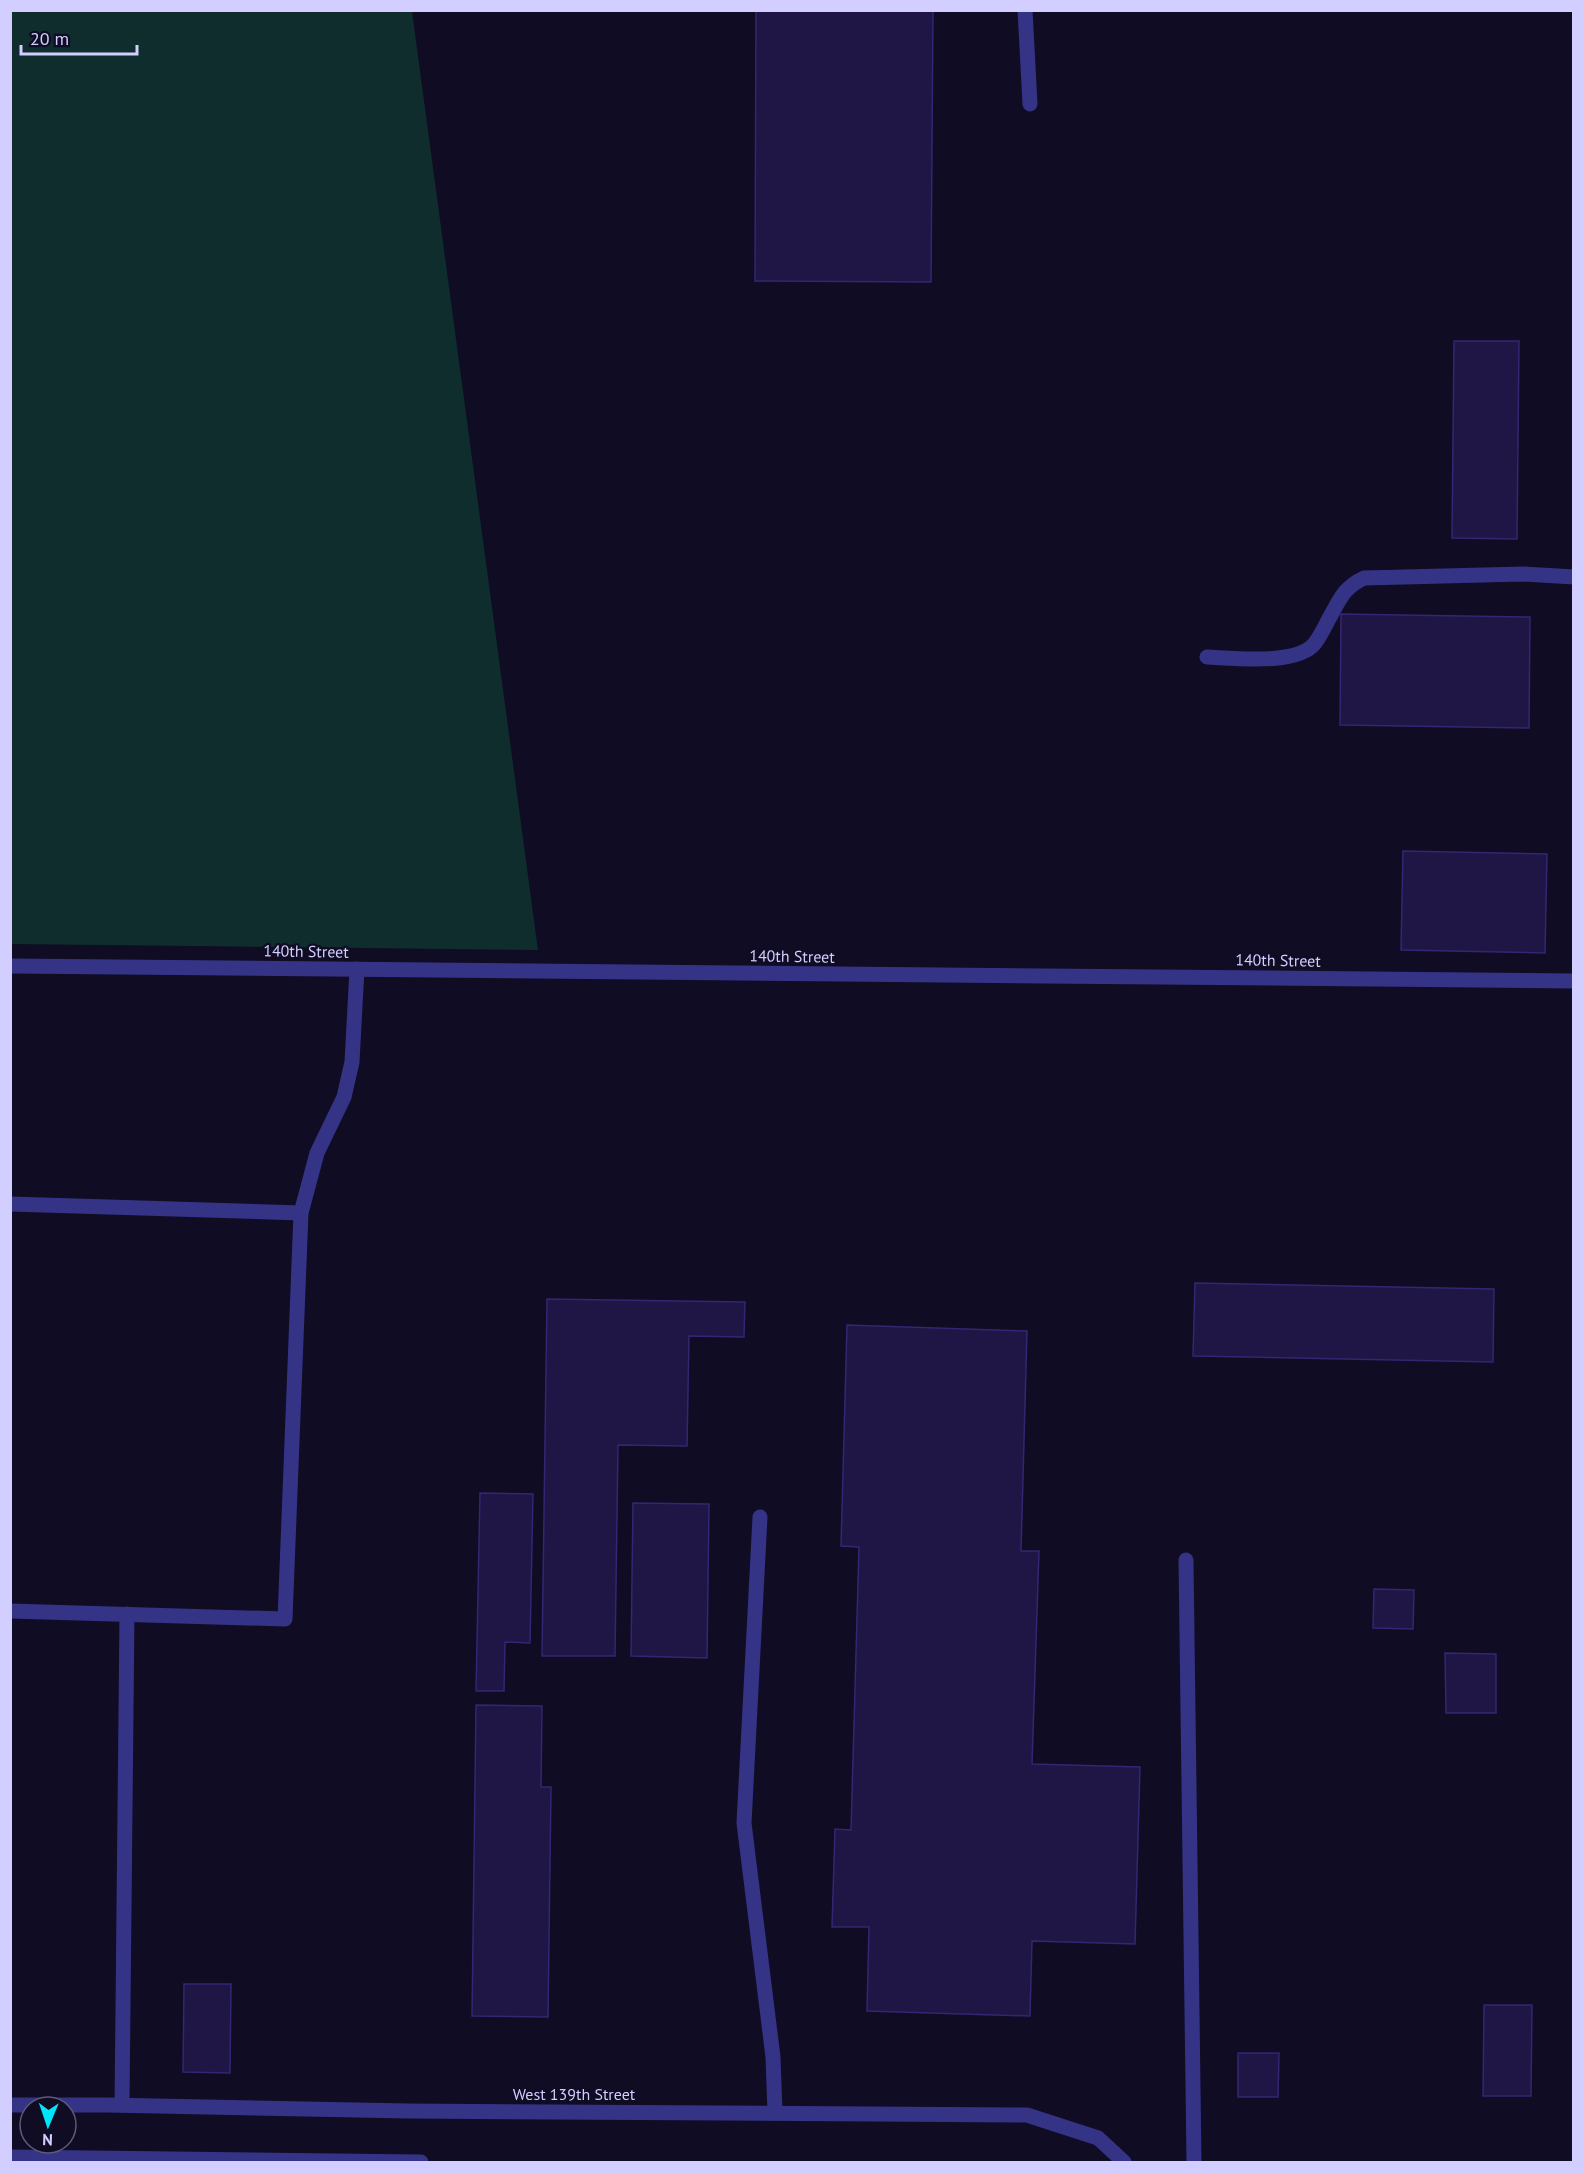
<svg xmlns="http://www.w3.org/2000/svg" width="1584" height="2173" viewBox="0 0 1584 2173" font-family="'PT Sans',sans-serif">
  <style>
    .grass { fill: #0e2d2c }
    .building { fill: #1f1645; stroke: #342673; stroke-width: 1.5 }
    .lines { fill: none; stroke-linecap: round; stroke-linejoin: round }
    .service { stroke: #343386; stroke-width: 15 }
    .minor { stroke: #343386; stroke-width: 15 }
    .labels { text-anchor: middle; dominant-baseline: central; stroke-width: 4.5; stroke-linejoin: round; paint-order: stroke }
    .street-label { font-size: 16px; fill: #d2ceff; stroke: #0f0c23 }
  </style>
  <rect width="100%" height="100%" fill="#0f0c23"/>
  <polygon class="grass" points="11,10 412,11 538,950 11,944"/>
  <g class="building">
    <polygon points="756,10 933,10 931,282 755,281"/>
    <polygon points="1454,341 1519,341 1517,539 1452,538"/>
    <polygon points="1341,614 1530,617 1529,728 1340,725"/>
    <polygon points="1403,851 1547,854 1545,953 1401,950"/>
    <polygon points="1195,1283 1494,1289 1493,1362 1193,1356"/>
    <polygon points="547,1299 745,1302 744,1337 689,1336 687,1446 618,1445 615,1656 542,1656"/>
    <polygon points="847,1325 1027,1331 1021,1551 1039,1551 1032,1764 1140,1767 1135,1944 1032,1941 1030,2016 867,2011 869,1927 832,1927 835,1829 851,1830 859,1547 841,1546"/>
    <polygon points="480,1493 533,1494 530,1643 505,1642 504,1691 476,1691"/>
    <polygon points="633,1503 709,1504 707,1658 631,1656"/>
    <polygon points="1374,1589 1414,1590 1413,1629 1373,1628"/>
    <polygon points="1445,1653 1496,1654 1496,1713 1446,1713"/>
    <polygon points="476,1705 542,1706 541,1787 551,1787 548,2017 472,2016"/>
    <polygon points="184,1984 231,1984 230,2073 183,2072"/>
    <polygon points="1484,2005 1532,2005 1531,2096 1483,2096"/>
    <polygon points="1238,2053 1279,2053 1278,2097 1238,2097"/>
  </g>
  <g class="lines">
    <g class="service">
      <polyline points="1025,10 1030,104"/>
      <path d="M1207,657c25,1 91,9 108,-14 6,-8 11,-19 16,-28 10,-18 14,-28 33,-37l159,-4 51,3"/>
      <polyline points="10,1204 301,1213"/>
      <polyline points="760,1517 744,1823 773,2057 775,2113"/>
      <polyline points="1186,1560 1194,2162"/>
      <polyline points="10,1611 285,1619 301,1213 317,1153 344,1097 352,1062 357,969"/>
      <polyline points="10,2105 107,2105 408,2111 1027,2115 1098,2138 1124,2162"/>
      <polyline points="122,2105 127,1614"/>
    </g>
    <g class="minor">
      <polyline points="10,966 1574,981"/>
      <polyline points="10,2157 421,2162"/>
    </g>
  </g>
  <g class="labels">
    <g class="street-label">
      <text transform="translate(306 951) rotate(1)">140th Street</text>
      <text transform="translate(792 956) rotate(1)">140th Street</text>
      <text transform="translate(1278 960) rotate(1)">140th Street</text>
      <text x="574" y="2094">West 139th Street</text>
    </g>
  </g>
  <rect width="1584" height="2173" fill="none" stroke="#d2ceff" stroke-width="24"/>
  <g transform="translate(48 2125) rotate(182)"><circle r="28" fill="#0f0c23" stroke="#5d5a7b" stroke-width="1.5"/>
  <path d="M0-4.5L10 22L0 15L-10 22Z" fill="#00e5f9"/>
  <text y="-9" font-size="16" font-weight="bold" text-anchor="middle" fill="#d2ceff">N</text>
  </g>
  <path d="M21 45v9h116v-9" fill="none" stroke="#d2ceff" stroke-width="3"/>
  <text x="30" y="45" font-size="18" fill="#d2ceff" stroke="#0f0c23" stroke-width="4.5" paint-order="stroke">20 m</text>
</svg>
